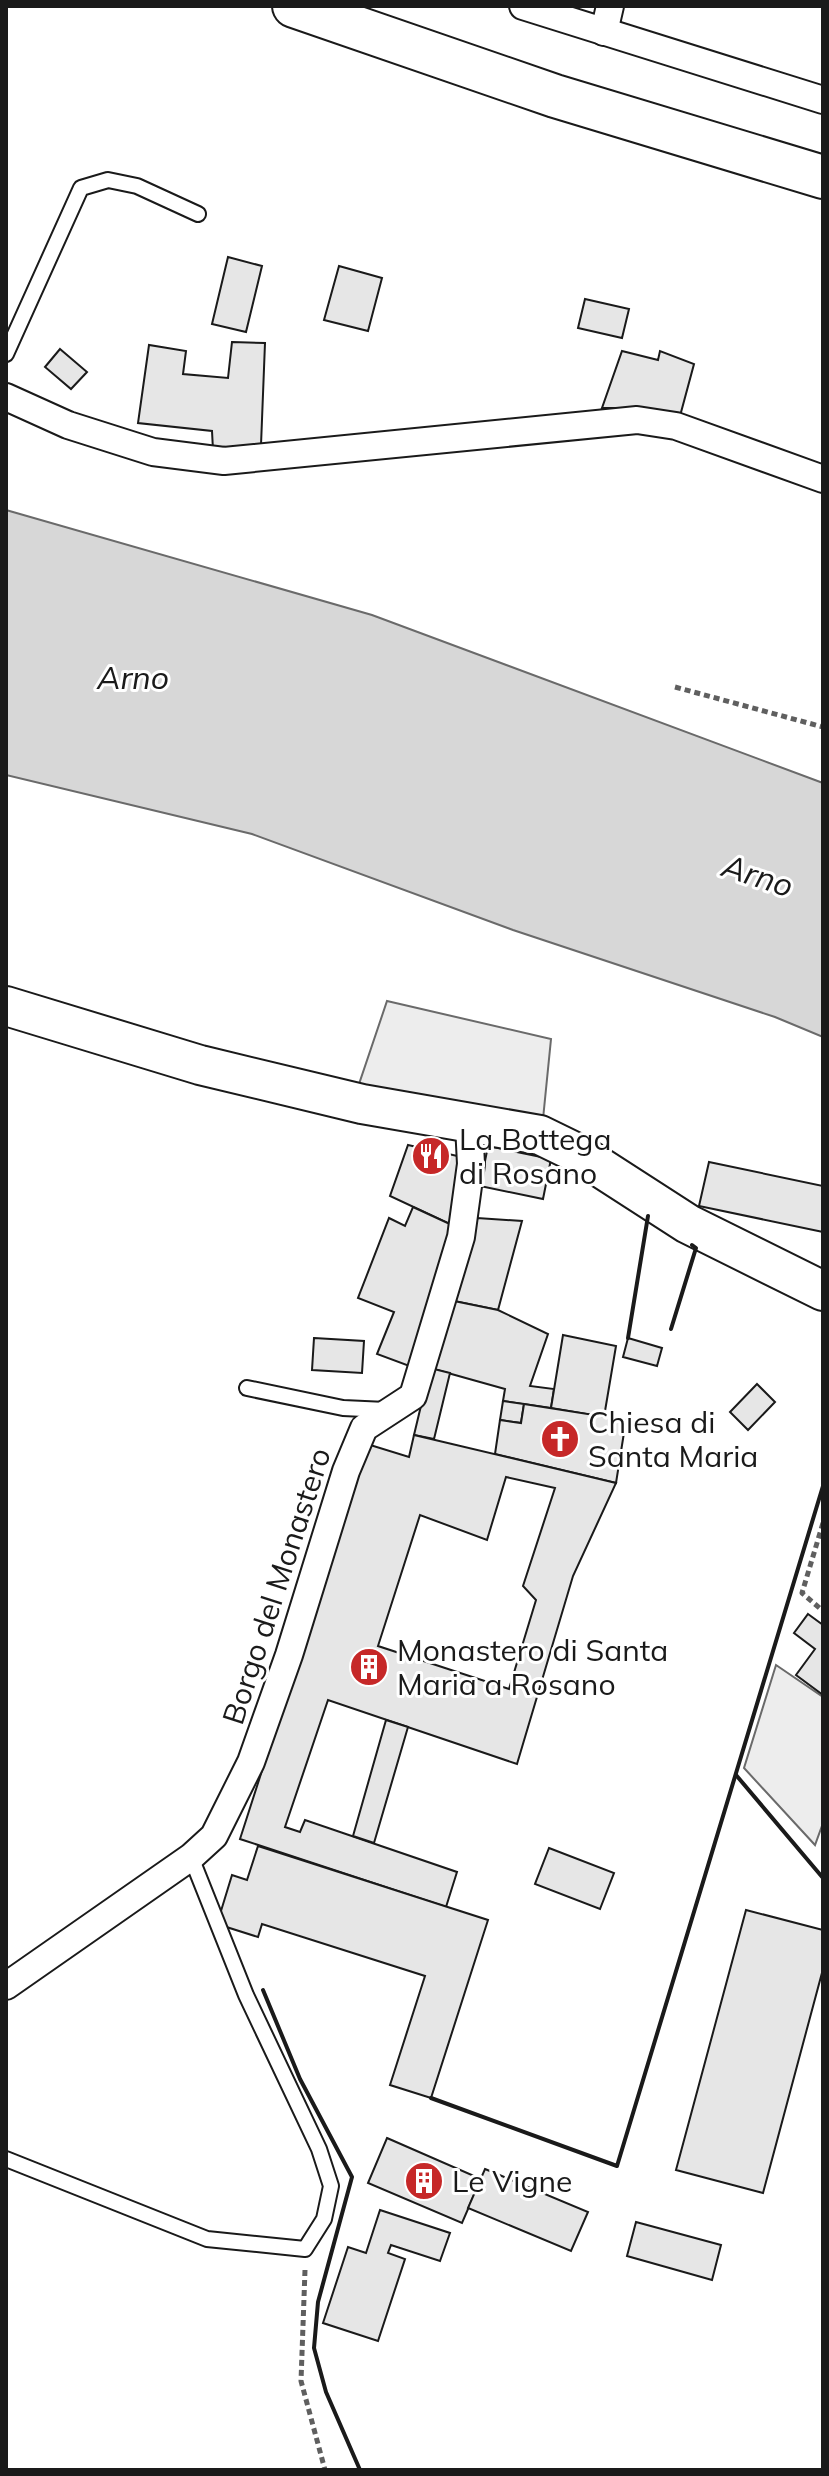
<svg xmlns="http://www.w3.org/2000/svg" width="829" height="2476" viewBox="0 0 829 2476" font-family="Mulish,sans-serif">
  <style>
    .built { fill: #ededed; stroke: #6a6a6a; stroke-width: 2 }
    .water { fill: #d7d7d7; stroke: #6a6a6a; stroke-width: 2 }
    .building { fill: #e6e6e6; stroke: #1a1a1a; stroke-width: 2; fill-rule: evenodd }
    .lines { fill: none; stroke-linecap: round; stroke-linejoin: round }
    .service-casing { stroke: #1a1a1a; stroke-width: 18 }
    .minor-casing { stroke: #1a1a1a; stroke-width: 30 }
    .secondary-casing { stroke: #1a1a1a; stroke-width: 42 }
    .primary-casing { stroke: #1a1a1a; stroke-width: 46 }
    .path { stroke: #5f5f5f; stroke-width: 5; stroke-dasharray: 6 4; stroke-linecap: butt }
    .service { stroke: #fff; stroke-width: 14 }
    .minor { stroke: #fff; stroke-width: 26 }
    .secondary { stroke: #fff; stroke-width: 38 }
    .primary { stroke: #fff; stroke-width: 42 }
    .wall { stroke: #1a1a1a; stroke-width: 4 }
    .labels { text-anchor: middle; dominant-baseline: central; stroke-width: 6; stroke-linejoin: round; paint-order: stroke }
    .poi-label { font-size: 30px; fill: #1a1a1a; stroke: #fff; text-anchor: start }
    .street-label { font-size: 30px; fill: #1a1a1a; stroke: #fff }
    .water-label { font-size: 32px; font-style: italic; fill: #1a1a1a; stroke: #fff }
  </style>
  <rect width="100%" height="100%" fill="#fff"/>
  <g class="built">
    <polygon points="387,1001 551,1039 543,1119 356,1093"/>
    <polygon points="776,1665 823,1697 823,1823 815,1845 744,1768"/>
  </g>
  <polygon class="water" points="6,510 372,615 823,783 823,1037 775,1017 513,930 252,834 6,775"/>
  <g class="building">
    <polygon points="228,257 262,266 246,332 212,324"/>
    <polygon points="339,266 382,278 368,331 324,320"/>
    <polygon points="585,299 629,309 622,338 578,328"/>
    <polygon points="232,342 265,343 261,445 213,450 212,431 138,423 149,345 186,351 183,374 228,378"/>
    <polygon points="60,349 87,372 71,389 45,367"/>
    <polygon points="622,351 658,360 660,351 694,364 680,416 635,408 602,408"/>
    <polygon points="408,1145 462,1157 452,1225 390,1196"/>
    <polygon points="488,1146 551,1159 543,1199 480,1186"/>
    <polygon points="709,1162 823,1186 823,1232 699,1206"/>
    <polygon points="413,1207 452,1225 412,1367 377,1354 394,1312 358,1298 389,1218 405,1226"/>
    <polygon points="477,1218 522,1221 498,1310 454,1301"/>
    <polygon points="454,1301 498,1310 548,1334 530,1386 554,1389 551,1408 503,1401 505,1389 430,1368 440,1321 449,1323"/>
    <polygon points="563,1335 616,1346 604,1417 551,1408"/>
    <polygon points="314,1338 364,1341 362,1373 312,1370"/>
    <polygon points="628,1338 662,1348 657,1366 623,1357"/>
    <polygon points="430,1368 450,1373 434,1439 414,1435"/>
    <polygon points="757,1384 775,1402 748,1430 730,1412"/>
    <polygon points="503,1401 524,1404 521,1423 500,1420"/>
    <polygon points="524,1404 626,1420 616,1483 495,1454 500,1420 521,1423"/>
    <path d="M414,1435l202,48 -43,93 -56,188 -189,-64 -43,127 15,5 5,-12 152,52 -11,35 -206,-68 127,-395 42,13zM506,1477l49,11 -32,98 13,14 -27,89 -131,-43 42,-131 67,25z"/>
    <polygon points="808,1614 823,1625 823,1695 796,1675 815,1649 794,1633"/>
    <polygon points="386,1720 408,1727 374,1843 353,1836"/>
    <polygon points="258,1846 488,1920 431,2098 390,2085 425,1976 262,1924 258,1937 217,1924 232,1875 247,1880"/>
    <polygon points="549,1848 614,1873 600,1909 535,1884"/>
    <polygon points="746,1910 823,1930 823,1969 763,2193 676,2170"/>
    <polygon points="387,2138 481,2179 462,2223 368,2183"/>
    <polygon points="485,2169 588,2212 571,2251 468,2208"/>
    <polygon points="380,2210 450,2233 440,2261 391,2245 388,2253 405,2259 378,2341 323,2323 348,2247 366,2253"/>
    <polygon points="636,2222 721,2245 712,2280 627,2256"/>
  </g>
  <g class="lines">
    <defs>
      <g id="service">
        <polyline points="6,354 81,188 108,180 137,186 198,214"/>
        <polyline points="247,1388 343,1408 386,1410"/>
        <polyline points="6,2159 207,2239 305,2249 324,2219 331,2186 319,2149 246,1995 191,1857"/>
      </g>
      <g id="minor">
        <polyline points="523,6 823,100"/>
        <polyline points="604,32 610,6"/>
        <polyline points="6,397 68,425 153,452 224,461 637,420 676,426 823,479"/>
        <polyline points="6,1986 191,1857 214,1836 251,1762 289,1655 346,1471 364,1428 413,1396 461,1237 471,1164 469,1125"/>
      </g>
      <polyline id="secondary" points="6,1006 200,1065 362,1104 540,1135 581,1155 688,1224 823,1291"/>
      <polyline id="primary" points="294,6 555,96 823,177"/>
    </defs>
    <use href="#service" class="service-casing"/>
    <use href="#minor" class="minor-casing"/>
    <use href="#secondary" class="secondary-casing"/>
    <use href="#primary" class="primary-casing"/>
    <g class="path">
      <polyline points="675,687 823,727"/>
      <polyline points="823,1523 802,1593 823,1611"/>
      <polyline points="305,2270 301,2381 325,2470"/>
    </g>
    <use href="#service" class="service"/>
    <use href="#minor" class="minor"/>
    <use href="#secondary" class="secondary"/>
    <use href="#primary" class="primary"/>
    <g class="wall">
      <polyline points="671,1329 696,1248 692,1245"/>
      <polyline points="628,1338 648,1216"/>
      <polyline points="736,1775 823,1878"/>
      <polyline points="263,1990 300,2079 352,2177 318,2302 314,2348 326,2392 360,2470"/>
      <polyline points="431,2098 617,2166 823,1486"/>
    </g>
  </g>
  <defs>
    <symbol id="restaurant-disc" viewBox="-11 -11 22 22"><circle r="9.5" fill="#c62828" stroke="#fff"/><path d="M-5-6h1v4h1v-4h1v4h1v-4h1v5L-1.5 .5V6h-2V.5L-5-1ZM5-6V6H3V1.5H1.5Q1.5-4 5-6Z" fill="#fff"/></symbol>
    <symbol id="church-disc" viewBox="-11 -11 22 22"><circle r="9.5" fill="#c62828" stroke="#fff"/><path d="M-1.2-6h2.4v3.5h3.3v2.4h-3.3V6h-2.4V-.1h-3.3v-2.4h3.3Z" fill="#fff"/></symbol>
    <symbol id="building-disc" viewBox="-11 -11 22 22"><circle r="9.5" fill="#c62828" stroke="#fff"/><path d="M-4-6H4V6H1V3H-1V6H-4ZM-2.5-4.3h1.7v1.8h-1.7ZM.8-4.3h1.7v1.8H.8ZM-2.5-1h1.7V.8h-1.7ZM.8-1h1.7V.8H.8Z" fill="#fff"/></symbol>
  </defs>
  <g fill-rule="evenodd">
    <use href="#restaurant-disc" x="409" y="1134" width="44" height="44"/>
    <use href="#church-disc" x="538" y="1417" width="44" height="44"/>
    <use href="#building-disc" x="347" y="1645" width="44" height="44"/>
    <use href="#building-disc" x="402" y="2159" width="44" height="44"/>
  </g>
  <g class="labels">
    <g class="poi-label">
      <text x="459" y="1139">La Bottega<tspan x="459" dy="34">di Rosano</tspan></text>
      <text x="588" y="1422">Chiesa di<tspan x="588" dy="34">Santa Maria</tspan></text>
      <text x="397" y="1650">Monastero di Santa<tspan x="397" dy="34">Maria a Rosano</tspan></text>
      <text x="452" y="2181">Le Vigne</text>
    </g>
    <g class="street-label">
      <text transform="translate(276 1586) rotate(-72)">Borgo del Monastero</text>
    </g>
    <g class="water-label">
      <text x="133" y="677">Arno</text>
      <text transform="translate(758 875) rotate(18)">Arno</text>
    </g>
  </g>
  <rect width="829" height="2476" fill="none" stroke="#1a1a1a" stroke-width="16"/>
</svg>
